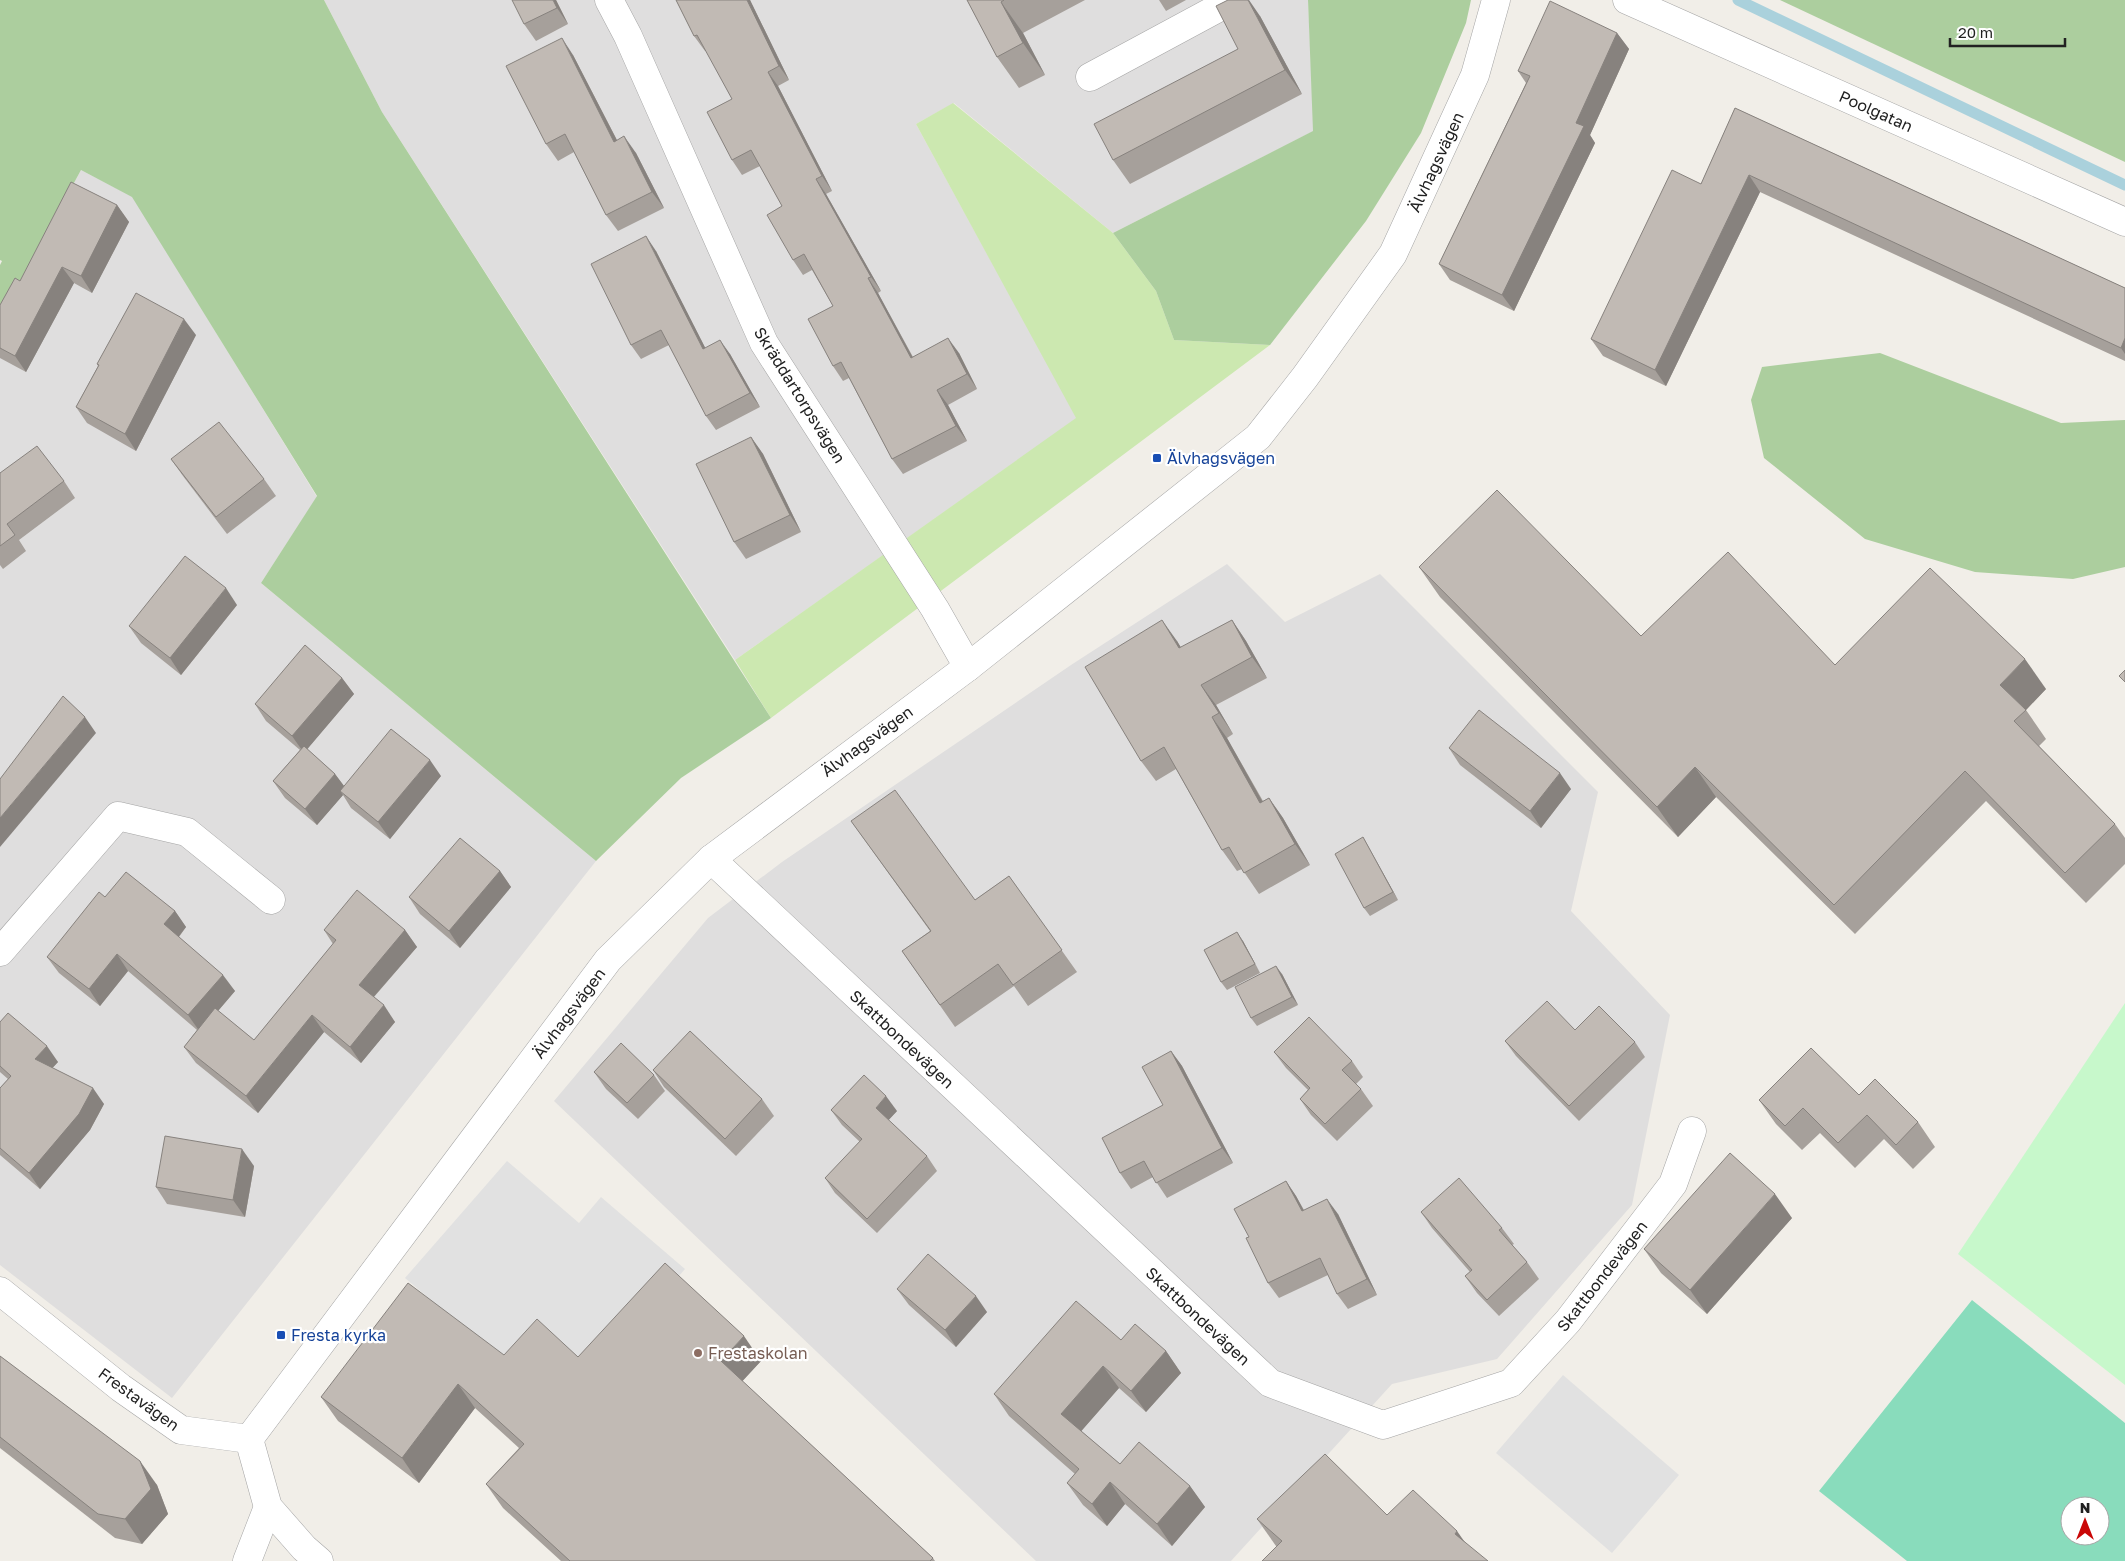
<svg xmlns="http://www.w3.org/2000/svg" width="2125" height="1561" viewBox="0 0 2125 1561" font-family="'Golos Text',sans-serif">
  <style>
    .residential { fill: #dfdede }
    .grass { fill: #cce8b0 }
    .forest { fill: #acce9e }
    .park { fill: #c7f8cb }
    .pitch { fill: #89dcbc; fill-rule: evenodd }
    .parking { fill: #e1e1e1 }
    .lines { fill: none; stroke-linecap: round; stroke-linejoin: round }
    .stream { stroke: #aad1dc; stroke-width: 11 }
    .street-casing { stroke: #a5a5a5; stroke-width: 29 }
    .street { stroke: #fff; stroke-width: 28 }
    .wall { fill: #a6a09b }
    .shaded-wall { fill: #87827e }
    .building { fill: #c1bab4; stroke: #87827e }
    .transit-dot { fill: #1a4fb4; stroke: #fff; stroke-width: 2 }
    .education-dot { fill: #8d6e63; stroke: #fff; stroke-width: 2 }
    .labels { text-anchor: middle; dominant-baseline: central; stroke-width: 4.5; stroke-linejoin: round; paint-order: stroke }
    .street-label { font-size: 16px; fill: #212121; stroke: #fff }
    .transit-label { font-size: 16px; fill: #164399; stroke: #fff; text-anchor: start }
    .education-label { font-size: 16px; fill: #785e54; stroke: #fff; text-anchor: start }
  </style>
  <rect width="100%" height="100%" fill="#f1eee8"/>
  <g class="residential">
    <polygon points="324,0 1308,0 1314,131 1113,233 954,103 916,124 1077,418 735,660 382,112"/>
    <polygon points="81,170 133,197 317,497 261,583 596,861 172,1398 0,1265 0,319"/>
    <polygon points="1227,564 1285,622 1380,574 1598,792 1571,911 1670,1015 1632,1205 1497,1359 1392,1384 1231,1561 1036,1561 554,1101 708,918 782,862 1071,665"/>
  </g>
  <polygon class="grass" points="953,103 1113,233 1156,291 1174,340 1270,345 771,718 735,660 1076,418 916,124"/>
  <g class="forest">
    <polygon points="0,0 324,0 382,112 771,718 681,778 596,861 261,583 317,496 132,197 81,170 0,319 0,265 2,261 0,260"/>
    <polygon points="1308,0 1471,0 1466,23 1421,133 1366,221 1270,345 1174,340 1156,291 1113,233 1313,131"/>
    <polygon points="1780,0 2125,0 2125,162"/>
    <polygon points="1880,353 2061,423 2125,420 2125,567 2073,579 1975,572 1865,539 1764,458 1751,400 1762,367"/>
  </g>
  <polygon class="park" points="2125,1003 2125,1385 1958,1254"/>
  <path class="pitch" d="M1972,1300l153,123v138h-218l-88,-70zM2070,1506h30v30h-30z"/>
  <g class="parking">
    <polygon points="507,1161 579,1223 601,1197 685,1269 596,1372 509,1367 405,1278"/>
    <polygon points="1563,1375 1679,1475 1612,1553 1496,1453"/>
  </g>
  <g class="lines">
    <polyline class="stream" points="1738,0 2125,185"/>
    <defs>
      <g id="street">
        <polyline points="609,0 628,36 764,343 935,609 968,667"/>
        <polyline points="1627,0 2125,222"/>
        <polyline points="1090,77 1233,0"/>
        <polyline points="711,859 1270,1383 1383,1425 1511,1383 1568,1321 1673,1184 1692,1131"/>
        <polyline points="0,952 118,816 187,832 271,900"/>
        <polyline points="0,1291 121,1388 181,1430 249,1439"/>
        <polyline points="249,1439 608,960 711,859 968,667 1258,437 1305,377 1393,254 1475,75 1496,0"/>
        <polyline points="249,1439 268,1507 304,1548 319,1561"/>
        <polyline points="247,1561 268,1507"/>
      </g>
    </defs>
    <use href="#street" class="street-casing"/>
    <use href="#street" class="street"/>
  </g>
  <g class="wall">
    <polygon points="556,0 568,24 536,41 524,24"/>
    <polygon points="676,0 750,0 789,80 778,86 832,191 826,194 881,291 878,293 913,357 959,353 977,389 948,405 967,441 903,474 892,459 849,378 843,381 833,366 833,306 812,270 803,275 793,260 782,206 760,166 742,175 732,160 732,99 706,50 705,51 694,36"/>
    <polygon points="967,0 1085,0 1023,33 1045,75 1019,88 997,57"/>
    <polygon points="1159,0 1186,0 1166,11"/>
    <polygon points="1260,16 1302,94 1130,184 1113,160 1238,49"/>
    <polygon points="1617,33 1629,49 1590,135 1595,143 1514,311 1450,280 1439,264 1526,83 1518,71"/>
    <polygon points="573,55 617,140 636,153 664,208 618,231 606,215 574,152 558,161 546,144"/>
    <polygon points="1735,108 2125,288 2125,361 1760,192 1666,386 1603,356 1591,339 1701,184"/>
    <polygon points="117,205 129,222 92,293 74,283 26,372 0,358 0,305 20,281"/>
    <polygon points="656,251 705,348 730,354 760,407 716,430 706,416 669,345 641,359 631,345"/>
    <polygon points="196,335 136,451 87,423 76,407 98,366 97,364"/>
    <polygon points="751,437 763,454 801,532 746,559 734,542"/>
    <polygon points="171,459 264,479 276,496 227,534 183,476"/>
    <polygon points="0,473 64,481 75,498 19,540 26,551 3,569 0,565"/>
    <polygon points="1419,567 1641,636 1835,665 2046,689 2026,710 2046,739 2039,746 2115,824 2125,838 2125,864 2086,903 1986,801 1855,934 1716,797 1678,837 1440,597"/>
    <polygon points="237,605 181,675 141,643 129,626"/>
    <polygon points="1232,620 1246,641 1267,678 1216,705 1233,734 1227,738 1263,801 1269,798 1283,818 1310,865 1259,894 1242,869 1237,871 1222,850 1176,769 1156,781 1141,761 1177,641 1181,648"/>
    <polygon points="342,678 354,694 307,749 335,774 344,786 441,776 390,839 351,808 343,795 317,825 285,798 273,781 300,750 266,721 255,704"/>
    <polygon points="1449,748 1571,789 1541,828 1460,765"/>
    <polygon points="851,821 975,900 1009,876 1077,972 1028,1006 1014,986 955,1027 902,951 930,931"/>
    <polygon points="1363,837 1398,900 1370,916 1364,908"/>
    <polygon points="500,871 511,887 460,948 420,914 409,897"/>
    <polygon points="105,897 175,911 186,927 179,937 235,991 218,1011 254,1040 333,944 324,930 405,930 417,947 374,997 395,1022 361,1063 324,1032 258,1113 196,1063 184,1047 197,1030 128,971 100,1006 59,973 47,957"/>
    <polygon points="1243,941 1260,973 1227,990 1221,982"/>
    <polygon points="1282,974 1298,1005 1257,1026 1251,1018"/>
    <polygon points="0,1022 58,1062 52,1068 104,1104 90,1130 40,1189 0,1155 0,1088 8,1079 0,1072"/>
    <polygon points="1575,1030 1635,1042 1645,1057 1579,1121 1516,1056 1505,1041"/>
    <polygon points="1171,1051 1182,1066 1233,1163 1167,1198 1153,1177 1131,1189 1120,1173 1163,1105"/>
    <polygon points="1274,1052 1352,1061 1363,1077 1356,1084 1361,1089 1373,1106 1337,1141 1311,1115 1300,1099 1308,1090 1286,1068"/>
    <polygon points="653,1070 762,1099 774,1116 736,1156 664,1087"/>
    <polygon points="594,1072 654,1075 665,1091 638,1119 606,1089"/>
    <polygon points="1859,1095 1918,1122 1935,1147 1913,1169 1884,1139 1855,1168 1820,1133 1802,1150 1776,1124 1759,1100"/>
    <polygon points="831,1110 897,1111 888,1120 927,1156 937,1171 877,1233 835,1193 825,1178 860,1142 842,1125"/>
    <polygon points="254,1166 245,1217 167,1204 156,1187"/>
    <polygon points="1286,1181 1296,1196 1304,1210 1338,1214 1377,1295 1348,1309 1337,1294 1328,1275 1279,1298 1268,1283 1249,1237"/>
    <polygon points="1421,1212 1502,1228 1514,1244 1512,1245 1527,1262 1539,1279 1499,1316 1477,1293 1465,1276 1470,1272 1432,1228"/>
    <polygon points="1792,1218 1707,1314 1661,1273 1644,1249"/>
    <polygon points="897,1289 987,1312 956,1347 909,1305"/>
    <polygon points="1121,1340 1166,1351 1181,1373 1146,1412 1119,1388 1081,1431 1120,1464 1190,1486 1205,1507 1172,1546 1125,1504 1107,1526 1083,1505 1067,1483 1075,1474 1009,1416 994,1394"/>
    <polygon points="504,1355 761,1361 742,1381 933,1558 935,1561 561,1561 503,1508 486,1484 519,1448 475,1408 419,1483 338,1421 321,1397"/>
    <polygon points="0,1356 157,1485 168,1514 142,1544 115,1538 0,1448"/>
    <polygon points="1387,1515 1465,1542 1276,1546 1257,1519"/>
  </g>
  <g class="shaded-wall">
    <polygon points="553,0 556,0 568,24 557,8"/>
    <polygon points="747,0 750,0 789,80 779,66"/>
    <polygon points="1248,0 1249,0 1260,16 1302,94 1285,70"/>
    <polygon points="1001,2 1023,33 1045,75 1023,43"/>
    <polygon points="1617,33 1629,49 1590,135 1595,143 1514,311 1502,295 1576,123"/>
    <polygon points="562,38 573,55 626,158 614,142"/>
    <polygon points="768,72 778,86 832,191 822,176"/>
    <polygon points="624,136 636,153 664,208 652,192"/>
    <polygon points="1749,175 1760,192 1666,386 1655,370"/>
    <polygon points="816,179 826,194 881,291 871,277"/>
    <polygon points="117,205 129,222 92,293 81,276"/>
    <polygon points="646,236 656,251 713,363 703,349"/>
    <polygon points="62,267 74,283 26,372 15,356"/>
    <polygon points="868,278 878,293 921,373 911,358"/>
    <polygon points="184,319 196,335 136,451 125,434"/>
    <polygon points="948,338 959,353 977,389 967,374"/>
    <polygon points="2125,338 2125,354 2121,348"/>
    <polygon points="720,340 730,354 760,407 750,393"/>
    <polygon points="937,390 948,405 967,441 956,426"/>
    <polygon points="751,437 763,454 801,532 790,515"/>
    <polygon points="226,588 237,605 181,675 170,658"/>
    <polygon points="1162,620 1177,641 1194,669 1179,648"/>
    <polygon points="1232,620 1246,641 1267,678 1252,657"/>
    <polygon points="2025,659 2046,689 2026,710 2000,685"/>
    <polygon points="342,678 354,694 304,753 292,736"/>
    <polygon points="1201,685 1216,705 1233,734 1219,713"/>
    <polygon points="85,717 96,733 0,847 0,818"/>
    <polygon points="1212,717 1227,738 1275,824 1260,803"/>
    <polygon points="430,760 441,776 390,839 378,822"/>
    <polygon points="1695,767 1716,797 1678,837 1657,807"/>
    <polygon points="1560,773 1571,789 1541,828 1530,811"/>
    <polygon points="335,774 347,790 340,791 343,795 317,825 305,809"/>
    <polygon points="1269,798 1283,818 1310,865 1295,844"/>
    <polygon points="1363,837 1398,900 1393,892"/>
    <polygon points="500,871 511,887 460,948 449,931"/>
    <polygon points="175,911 186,927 176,940 164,924"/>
    <polygon points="405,930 417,947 370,1001 359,985"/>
    <polygon points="1237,932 1243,941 1260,973 1255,964"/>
    <polygon points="117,954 128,971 100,1006 89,989"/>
    <polygon points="1276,966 1282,974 1298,1005 1292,997"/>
    <polygon points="223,975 235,991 200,1032 188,1015"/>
    <polygon points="384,1005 395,1022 361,1063 350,1047"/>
    <polygon points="312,1015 324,1032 258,1113 246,1096"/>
    <polygon points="47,1046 58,1062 46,1075 35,1059"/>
    <polygon points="1171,1051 1182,1066 1233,1163 1222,1148"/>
    <polygon points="93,1088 104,1104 90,1130 40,1189 29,1173"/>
    <polygon points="886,1096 897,1111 886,1123 876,1108"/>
    <polygon points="242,1149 254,1166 245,1217 233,1200"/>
    <polygon points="1286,1181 1296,1196 1312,1226 1302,1211"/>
    <polygon points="1775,1194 1792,1218 1707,1314 1690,1290"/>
    <polygon points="1327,1199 1338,1214 1377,1295 1367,1279"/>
    <polygon points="976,1296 987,1312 956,1347 945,1330"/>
    <polygon points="744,1336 761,1361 738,1386 721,1361"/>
    <polygon points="1166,1351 1181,1373 1146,1412 1131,1391"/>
    <polygon points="1103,1366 1119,1388 1077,1436 1061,1414"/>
    <polygon points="458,1384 475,1408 419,1483 402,1458"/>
    <polygon points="140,1461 157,1485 168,1514 142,1544 125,1519"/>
    <polygon points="1110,1482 1125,1504 1107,1526 1092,1504"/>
    <polygon points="1190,1486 1205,1507 1172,1546 1157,1524"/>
    <polygon points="1457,1531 1478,1561 1455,1534"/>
  </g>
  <g class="building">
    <polygon points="512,0 553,0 557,8 524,24"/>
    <polygon points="676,0 747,0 779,66 768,72 822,176 816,179 871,277 868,278 911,358 948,338 967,374 937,390 956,426 892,459 841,362 833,366 808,319 833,306 804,254 793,260 767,215 782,206 751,150 732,160 707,112 732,99 697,35 694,36"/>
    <polygon points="967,0 1004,0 1001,2 1023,43 997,57"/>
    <polygon points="1228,0 1248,0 1285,70 1113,160 1094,124 1238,49 1216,6"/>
    <polygon points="1550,1 1617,33 1576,123 1584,126 1502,295 1439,264 1530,76 1518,71"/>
    <polygon points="562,38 614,142 624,136 652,192 606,215 565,134 546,144 506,66"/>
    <polygon points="1735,108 2125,288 2125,338 2121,348 1749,175 1655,370 1591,339 1672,170 1701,184"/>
    <polygon points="71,182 117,205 81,276 62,267 15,356 0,348 0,305 15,278 20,281"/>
    <polygon points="646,236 703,349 720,340 750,393 706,416 661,330 631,345 591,264"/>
    <polygon points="136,293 184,319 125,434 76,407 99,365 97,364"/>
    <polygon points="219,422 264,479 216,517 171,459"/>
    <polygon points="751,437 790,515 734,542 696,464"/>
    <polygon points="37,446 64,481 7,524 15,535 0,546 0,473"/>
    <polygon points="1497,490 1641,636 1728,552 1835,665 1930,568 2025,659 2000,685 2026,710 2014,721 2115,824 2065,873 1965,771 1834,905 1695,767 1657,807 1419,567"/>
    <polygon points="185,556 226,588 170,658 129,626"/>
    <polygon points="1162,620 1179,648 1232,620 1252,657 1201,685 1219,713 1212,717 1260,803 1269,798 1295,844 1244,873 1229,847 1222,850 1164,747 1141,761 1085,667"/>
    <polygon points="305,645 342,678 292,736 255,704"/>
    <polygon points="2125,670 2125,682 2119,676"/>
    <polygon points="63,696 85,717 0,818 0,779"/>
    <polygon points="1479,710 1560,773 1530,811 1449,748"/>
    <polygon points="391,729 430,760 378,822 340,791"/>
    <polygon points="304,746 335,774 305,809 273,781"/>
    <polygon points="895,790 975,900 1009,876 1062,950 1013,985 998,964 940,1005 902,951 931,931 851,821"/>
    <polygon points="1363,837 1393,892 1364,908 1335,854"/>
    <polygon points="460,838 500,871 449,931 409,897"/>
    <polygon points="126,872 175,911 164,924 223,975 188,1015 117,954 89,989 47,957 99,892 105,897"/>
    <polygon points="357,890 405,930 359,985 384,1005 350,1047 312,1015 246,1096 184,1047 215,1008 254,1040 336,940 324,930"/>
    <polygon points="1237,932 1255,964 1221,982 1204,950"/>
    <polygon points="1276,966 1292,997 1251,1018 1235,987"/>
    <polygon points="1547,1001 1575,1030 1599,1006 1635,1042 1569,1106 1505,1041"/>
    <polygon points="8,1013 47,1046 35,1059 93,1088 79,1114 29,1173 0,1148 0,1088 11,1076 0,1066 0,1022"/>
    <polygon points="1309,1017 1352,1061 1342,1070 1361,1089 1325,1124 1300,1099 1310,1088 1274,1052"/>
    <polygon points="690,1031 762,1099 725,1139 653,1070"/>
    <polygon points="621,1043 654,1075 627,1103 594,1072"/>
    <polygon points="1811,1048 1859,1095 1875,1079 1918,1122 1896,1145 1867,1115 1838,1143 1803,1108 1785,1126 1759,1100"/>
    <polygon points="1171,1051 1222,1148 1156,1183 1144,1161 1120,1173 1102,1138 1163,1105 1142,1067"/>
    <polygon points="864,1075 886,1096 876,1108 927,1156 867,1219 825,1178 862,1139 831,1110"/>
    <polygon points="165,1136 242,1149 233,1200 156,1187"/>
    <polygon points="1730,1153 1775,1194 1690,1290 1644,1249"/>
    <polygon points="1459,1178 1502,1228 1499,1230 1527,1262 1487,1300 1465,1276 1472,1270 1421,1212"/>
    <polygon points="1286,1181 1302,1211 1327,1199 1367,1279 1337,1294 1320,1258 1268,1283 1246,1238 1249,1237 1234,1209"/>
    <polygon points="928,1254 976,1296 945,1330 897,1289"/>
    <polygon points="665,1263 744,1336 721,1361 933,1558 930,1561 570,1561 486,1484 524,1444 458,1384 402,1458 321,1397 408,1283 504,1355 537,1319 578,1357"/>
    <polygon points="1076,1301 1121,1340 1135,1324 1166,1351 1131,1391 1103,1366 1061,1414 1120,1464 1139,1442 1190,1486 1157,1524 1110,1482 1092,1504 1067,1483 1079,1469 994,1394"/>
    <polygon points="0,1356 140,1461 151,1489 125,1519 98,1514 0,1437"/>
    <polygon points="1325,1454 1387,1515 1413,1490 1457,1531 1455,1534 1488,1561 1262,1561 1282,1541 1257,1519"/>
  </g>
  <g class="transit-dot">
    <rect x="1152" y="453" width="10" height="10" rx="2.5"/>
    <rect x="276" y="1330" width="10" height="10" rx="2.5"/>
  </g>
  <circle class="education-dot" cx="698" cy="1353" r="5"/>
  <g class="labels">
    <g class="street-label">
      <text transform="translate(1876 111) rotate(24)">Poolgatan</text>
      <text transform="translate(1436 162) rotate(-65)">Älvhagsvägen</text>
      <text transform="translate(800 395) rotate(58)">Skräddartorpsvägen</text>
      <text transform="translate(867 741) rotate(-36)">Älvhagsvägen</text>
      <text transform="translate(569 1013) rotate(-53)">Älvhagsvägen</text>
      <text transform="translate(902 1039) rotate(43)">Skattbondevägen</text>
      <text transform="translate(1602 1276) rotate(-52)">Skattbondevägen</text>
      <text transform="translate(1198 1316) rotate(43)">Skattbondevägen</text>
      <text transform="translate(139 1399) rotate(36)">Frestavägen</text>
    </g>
    <g class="transit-label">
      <text x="1167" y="458">Älvhagsvägen</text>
      <text x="291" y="1335">Fresta kyrka</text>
    </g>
    <g class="education-label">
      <text x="708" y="1353">Frestaskolan</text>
    </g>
  </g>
  <g transform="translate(2085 1521)"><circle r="24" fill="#ffffff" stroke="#a6a6a6"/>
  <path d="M0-4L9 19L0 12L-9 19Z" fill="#ca0707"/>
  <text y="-8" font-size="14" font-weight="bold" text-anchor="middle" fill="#212121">N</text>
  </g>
  <path d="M1950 38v8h115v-8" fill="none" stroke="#212121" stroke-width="2.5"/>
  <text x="1958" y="38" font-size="15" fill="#212121" stroke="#ffffff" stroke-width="4" paint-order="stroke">20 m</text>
</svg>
